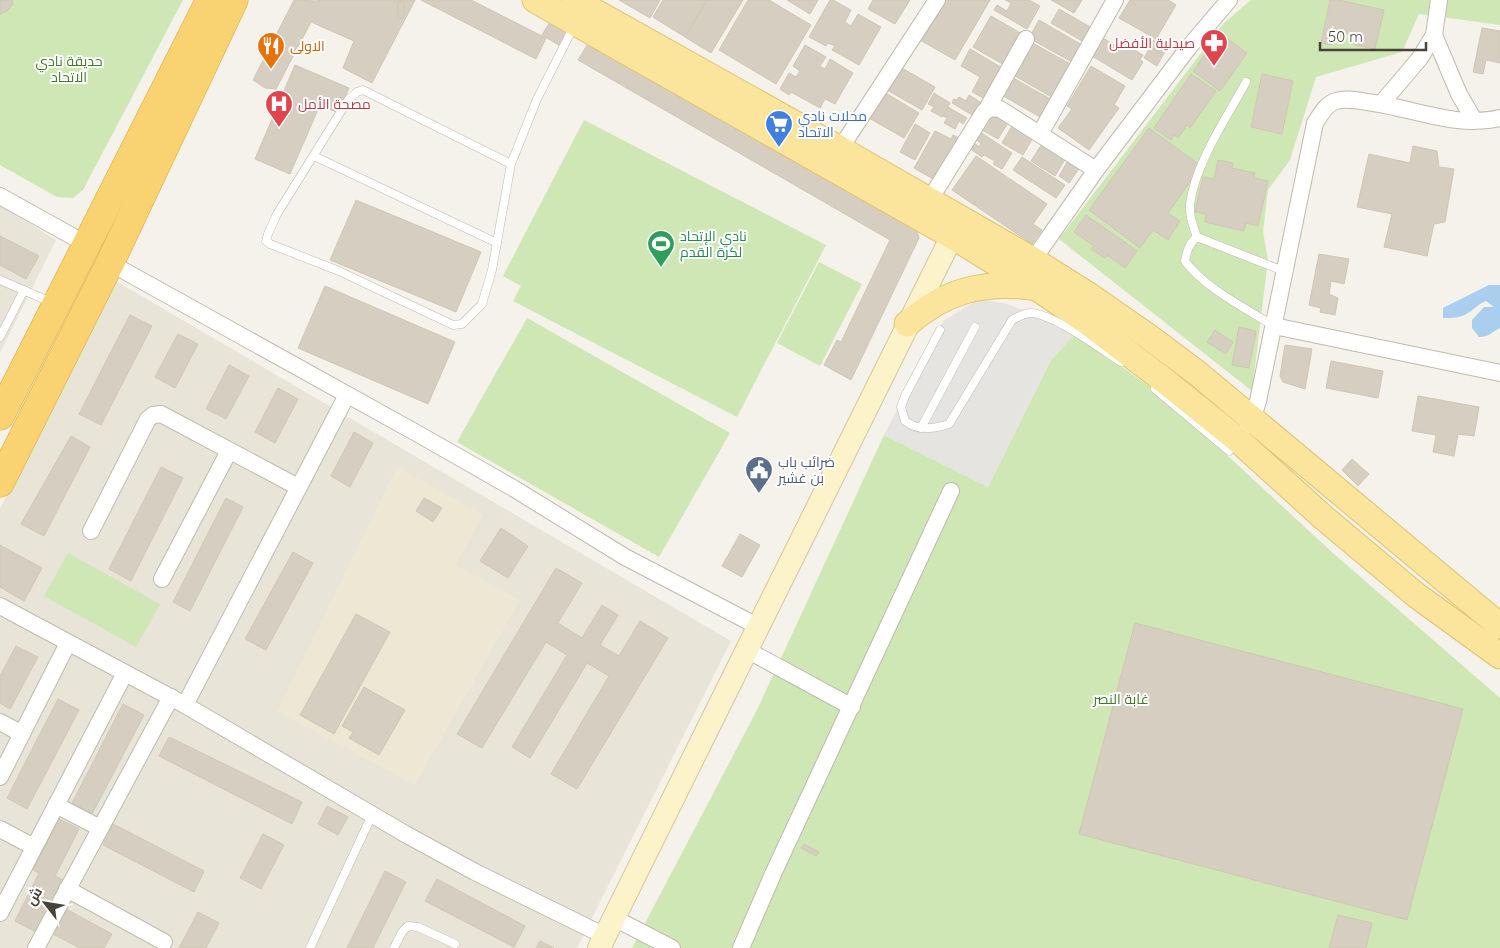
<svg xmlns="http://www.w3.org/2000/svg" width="1500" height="948" viewBox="0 0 1500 948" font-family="Quicksand,Cairo,sans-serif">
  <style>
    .residential { fill: #e8e4d8 }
    .education { fill: #ede7d4 }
    .green { fill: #cee7b4 }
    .parking { fill: #e6e4e1 }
    .water { fill: #a9ceee }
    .building { fill: #d6cec0; stroke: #d0c6b3 }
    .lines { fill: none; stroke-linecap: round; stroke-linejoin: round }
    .lane-casing { stroke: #c0baad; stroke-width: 9 }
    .street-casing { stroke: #c0baad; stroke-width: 18 }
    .secondary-casing { stroke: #d2c79b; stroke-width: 24 }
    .primary-casing { stroke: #e0c36c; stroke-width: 27 }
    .highway-casing { stroke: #d8a840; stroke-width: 29 }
    .lane { stroke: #fff; stroke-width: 8 }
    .street { stroke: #fff; stroke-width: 16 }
    .secondary { stroke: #fdf3cb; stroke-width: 22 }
    .primary { stroke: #fbe59d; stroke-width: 25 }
    .highway { stroke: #f9d271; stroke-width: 28 }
    .labels { text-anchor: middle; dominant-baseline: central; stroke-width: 4; stroke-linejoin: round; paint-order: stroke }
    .health-label { font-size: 14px; fill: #be3a42; stroke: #fff; text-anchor: end }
    .food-label { font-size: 14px; fill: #c56008; stroke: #fff; text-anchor: start }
    .park-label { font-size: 14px; fill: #46792d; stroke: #fff }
    .shop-label { font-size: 14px; fill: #366cbe; stroke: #fff; text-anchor: start }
    .leisure-label { font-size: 14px; fill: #27864d; stroke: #fff; text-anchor: start }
    .service-label { font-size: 14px; fill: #4e5e75; stroke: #fff; text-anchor: start }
  </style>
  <rect width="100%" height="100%" fill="#f4f2ea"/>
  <g class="residential">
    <polygon points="0,205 56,240 0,353"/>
    <polygon points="114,280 731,641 577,948 0,948 0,509"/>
  </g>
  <polygon class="education" points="397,467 483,515 456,565 520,600 415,785 277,711"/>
  <g class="green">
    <polygon points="0,0 183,0 83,190 73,198 57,197 0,165"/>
    <polygon points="1251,0 1500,0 1500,25 1419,14 1402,52 1316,77 1290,160 1268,190 1263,232 1268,260 1252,391 1059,239 1224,23"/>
    <polygon points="584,120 826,245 737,417 513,301 521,286 503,276"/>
    <polygon points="819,262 862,284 820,366 777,343"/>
    <polygon points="527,318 730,433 659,557 457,442"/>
    <polygon points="1076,333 1166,399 1334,554 1500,698 1500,948 632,948 757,710 884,435 988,487 1051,360"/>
    <polygon points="68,553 160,604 136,647 44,596"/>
  </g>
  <polygon class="parking" points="979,299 1008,304 1076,333 1050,361 988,487 884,435 943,321"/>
  <path class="water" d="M1489,285h11v43c-8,4 -11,9 -21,9l-7,-9v-8l12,-13h10l-8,-6c-8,3 -11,8 -18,12 -8,5 -16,5 -25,5v-10z"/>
  <g class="building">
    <polygon points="0,0 12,0 13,4 7,11 0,14"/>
    <polygon points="294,0 317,1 318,0 415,0 372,83 343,68 354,41 311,22 276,89 265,88 253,80"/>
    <polygon points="421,0 471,0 546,38 536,59"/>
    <polygon points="619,0 660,0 650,18"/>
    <polygon points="663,0 707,0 685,37 653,17"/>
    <polygon points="707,0 743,0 711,53 685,37"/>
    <polygon points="748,0 769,0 811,25 776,84 719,50"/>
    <polygon points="787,0 818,0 810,14"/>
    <polygon points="830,0 833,0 851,10 845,22 851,26 858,14 881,27 859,65 832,50 835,46 828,43 826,46 809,37"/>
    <polygon points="873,0 910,0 895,24 868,9"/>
    <polygon points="943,0 990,0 955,60 920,40"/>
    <polygon points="1005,0 1029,0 1040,6 1027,29 994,10 997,5 1007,11 1011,3"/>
    <polygon points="1051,0 1082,0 1074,13"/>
    <polygon points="1130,0 1168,0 1176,5 1156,39 1119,18"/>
    <polygon points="1330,0 1338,0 1384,10 1375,49 1354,45 1356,36 1335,31 1332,45 1321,43"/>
    <polygon points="398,2 404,2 404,18 397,18"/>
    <polygon points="1059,9 1092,28 1084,42 1051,23"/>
    <polygon points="991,16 1024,35 1006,66 973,47"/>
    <polygon points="1039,20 1082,45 1072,62 1029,38"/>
    <polygon points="550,22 570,33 562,47 542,35"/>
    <polygon points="1482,28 1500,31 1500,63 1486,60 1483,74 1473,72"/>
    <polygon points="1220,33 1247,53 1220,91 1193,71"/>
    <polygon points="1103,38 1114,45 1117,40 1143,55 1140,60 1143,62 1132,80 1092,56"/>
    <polygon points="1027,40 1074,66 1055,99 1008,72"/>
    <polygon points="1154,40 1167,48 1163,55 1150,47"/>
    <polygon points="589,42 917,230 919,238 851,380 824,365 837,340 841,342 890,240 578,60"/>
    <polygon points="805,45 826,57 820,66 825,69 830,59 853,73 835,104 825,99 820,108 791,92 789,95 780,89 789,73 796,77 800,71 793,66"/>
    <polygon points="1150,47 1163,55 1157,66 1144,58"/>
    <polygon points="970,49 1004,69 987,100 972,92 980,77 961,66"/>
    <polygon points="295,65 349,88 338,113 320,105 290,174 255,159"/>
    <polygon points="1091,66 1125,86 1114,105 1119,108 1089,150 1058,128 1072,109 1067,106"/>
    <polygon points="900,67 935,87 922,110 887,90"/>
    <polygon points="1191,74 1216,91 1190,128 1187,125 1178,138 1174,135 1171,140 1154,128"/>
    <polygon points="1262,74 1293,81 1282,134 1251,127"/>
    <polygon points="1008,75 1052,100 1042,118 998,93"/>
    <polygon points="884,92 919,113 904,138 869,118"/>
    <polygon points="934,93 950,103 942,117 931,111 934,107 928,104"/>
    <polygon points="969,95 982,103 974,116 952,103 954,99 957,100 959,97 966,101"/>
    <polygon points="948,107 967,118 963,124 959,121 955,129 944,123 947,118 943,116"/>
    <polygon points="992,113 1008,123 998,139 982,130"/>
    <polygon points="1015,121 1035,134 1023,155 1002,143"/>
    <polygon points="915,124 930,133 915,160 900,152"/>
    <polygon points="1149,128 1201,166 1168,213 1180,221 1168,240 1153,230 1140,248 1089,210"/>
    <polygon points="935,131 951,139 953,135 959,138 935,180 914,168"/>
    <polygon points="980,132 1012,153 1002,169 993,164 995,161 984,155 982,157 969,148 973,142 979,147 981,143 975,139"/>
    <polygon points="1043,142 1067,156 1055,176 1031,161"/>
    <polygon points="1413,146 1437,151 1439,167 1454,169 1445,222 1434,224 1427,256 1384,247 1392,214 1357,207 1369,154 1410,163"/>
    <polygon points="976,156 1047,204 1033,224 1042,230 1032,244 952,190"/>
    <polygon points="1022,157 1065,185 1056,198 1013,170"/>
    <polygon points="1069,159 1080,167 1069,183 1059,176"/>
    <polygon points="1218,160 1233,163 1232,168 1255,173 1254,178 1268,181 1258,226 1246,223 1244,231 1205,222 1206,214 1195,212 1203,177 1214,179"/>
    <polygon points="356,200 481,252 456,312 330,260"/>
    <polygon points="1086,215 1137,251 1125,268 1107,255 1105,258 1091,249 1094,246 1074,232"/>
    <polygon points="0,236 39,256 26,279 0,265"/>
    <polygon points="1319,254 1349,259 1344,284 1331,281 1329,294 1338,298 1335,315 1320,312 1321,308 1309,305"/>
    <polygon points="325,286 455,342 428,404 298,348"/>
    <polygon points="130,315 152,326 101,425 79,414"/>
    <polygon points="1239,327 1256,331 1249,368 1232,365"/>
    <polygon points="1215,330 1233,342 1226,354 1207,342"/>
    <polygon points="178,334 198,344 175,388 155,377"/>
    <polygon points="1285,345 1312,349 1305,389 1283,382 1280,376"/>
    <polygon points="1331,361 1383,371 1378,398 1326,388"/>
    <polygon points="229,365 249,376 226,419 206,409"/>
    <polygon points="278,388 298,399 275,443 255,432"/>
    <polygon points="1418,396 1479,407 1474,436 1458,434 1454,456 1433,452 1436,435 1412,431"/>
    <polygon points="354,432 373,443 350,487 331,476"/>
    <polygon points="71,436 90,447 44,536 21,524"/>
    <polygon points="1352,459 1369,474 1358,486 1342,470"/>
    <polygon points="161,467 183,478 131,581 109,569"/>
    <polygon points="226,498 243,507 190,611 173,602"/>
    <polygon points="424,498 442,508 433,522 416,511"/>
    <polygon points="501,528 528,546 508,578 480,561"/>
    <polygon points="740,534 760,545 742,577 722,566"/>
    <polygon points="0,545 42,568 24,601 0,587"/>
    <polygon points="293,552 313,563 266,650 245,639"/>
    <polygon points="556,568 582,583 558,623 582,638 602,605 618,615 600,645 619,656 640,621 668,638 577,789 551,774 609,676 587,663 530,758 512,747 567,655 546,642 482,748 457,734"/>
    <polygon points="356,614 390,632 334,734 300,715"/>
    <polygon points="1135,623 1463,709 1407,920 1079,834"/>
    <polygon points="16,646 38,657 10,709 0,703 0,676"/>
    <polygon points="364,687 405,710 379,755 349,738 353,732 342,726"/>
    <polygon points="58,699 79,710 27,809 7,798"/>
    <polygon points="123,704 144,715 92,814 72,803"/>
    <polygon points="169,737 302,802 292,824 159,756"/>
    <polygon points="327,806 348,817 338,835 318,824"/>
    <polygon points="59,819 79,829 55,876 63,880 36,932 15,921 39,873 33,870"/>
    <polygon points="113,824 204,871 194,892 103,845"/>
    <polygon points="263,834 284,845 261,889 240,878"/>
    <polygon points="804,844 819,852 816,856 801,848"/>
    <polygon points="385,871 406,882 373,948 347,948"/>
    <polygon points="437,879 525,926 514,947 425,901"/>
    <polygon points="66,909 112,934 104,948 80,948 53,934"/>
    <polygon points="198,912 219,923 206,948 179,948"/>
    <polygon points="1338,915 1372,923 1366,948 1329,948"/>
    <polygon points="540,941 554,948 536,948"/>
  </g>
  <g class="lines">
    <defs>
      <g id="lane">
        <polyline points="314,156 497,243"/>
        <polyline points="511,164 363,90 357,92 348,100 277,214 268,234 266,241 270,244 339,271 453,325 462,324 482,304 492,270 511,164 537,99 574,26"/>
        <path d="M1197,237c-4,-10 -8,-22 -7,-33 6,-42 36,-85 56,-122"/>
        <polyline points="0,280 53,303"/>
        <path d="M1274,326c-26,-16 -72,-40 -89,-65 2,-10 4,-18 12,-24l89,35"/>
        <path d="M940,330l-35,66 -4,11 4,14c14,10 28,8 44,3l63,-104c6,-3 12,-7 19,-7 22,1 70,36 90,49"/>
        <polyline points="0,337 24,290"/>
        <polyline points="1155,389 1229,451"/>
        <polyline points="921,428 975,327"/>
        <polyline points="310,948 372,815"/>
        <polyline points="394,948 402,932 408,926 418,927 455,944"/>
      </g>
      <g id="street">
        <polyline points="1434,35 1459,94 1474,120"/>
        <polyline points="1381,104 1420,58 1434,35 1439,0"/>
        <polyline points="987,109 1026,39"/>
        <polyline points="1040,134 1115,0"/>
        <polyline points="840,149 937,0"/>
        <polyline points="0,196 88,245"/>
        <polyline points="929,201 984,112 991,108 1000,109 1096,170"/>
        <polyline points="1033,260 1096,170 1189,47 1229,0"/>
        <polyline points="110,263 420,435 513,488 625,557 759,627"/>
        <polyline points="1274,326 1500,373"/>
        <path d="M1248,425l4,-5 6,-19 57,-278c6,-9 11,-19 21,-22 10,-3 21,-1 31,1 43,5 89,27 133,16"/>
        <polyline points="91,531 148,419 153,415 161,414 298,487"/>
        <polyline points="162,579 229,451"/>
        <polyline points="0,606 185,705 407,835 475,872 605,936"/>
        <polyline points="747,650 852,707"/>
        <polyline points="185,705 347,395"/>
        <polyline points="0,722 22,734"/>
        <polyline points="0,777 68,643"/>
        <polyline points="56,805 100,828"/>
        <polyline points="0,829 34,847"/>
        <polyline points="67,889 164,942"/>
        <polyline points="0,913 125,673"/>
        <polyline points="614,918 672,948"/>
        <polyline points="36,948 171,697"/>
        <polyline points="741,948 773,874 951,491"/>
      </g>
      <polyline id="secondary" points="599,948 960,220"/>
      <g id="primary">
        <polyline points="535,0 952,236 1037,288 1090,324 1166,382 1238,440 1324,518 1416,595 1500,656"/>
        <polyline points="574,0 840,149 1033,260 1090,296 1149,337 1197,373 1500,626"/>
        <path d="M907,324c38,-33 75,-43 125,-37"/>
      </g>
      <g id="highway">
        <polyline points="0,416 210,0"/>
        <polyline points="0,483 110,263 234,0"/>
      </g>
    </defs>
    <use href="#lane" class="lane-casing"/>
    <use href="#street" class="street-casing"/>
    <use href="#secondary" class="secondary-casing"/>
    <use href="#primary" class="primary-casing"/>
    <use href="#highway" class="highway-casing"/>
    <use href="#lane" class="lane"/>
    <use href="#street" class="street"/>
    <use href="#secondary" class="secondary"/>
    <use href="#primary" class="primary"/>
    <use href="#highway" class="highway"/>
  </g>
  <defs>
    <symbol id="pharmacy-pin" viewBox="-11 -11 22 30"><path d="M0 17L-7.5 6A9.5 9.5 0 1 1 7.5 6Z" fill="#e0444e" stroke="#fff"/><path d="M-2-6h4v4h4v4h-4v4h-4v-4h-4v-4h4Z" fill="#fff"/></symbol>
    <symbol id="restaurant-pin" viewBox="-11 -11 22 30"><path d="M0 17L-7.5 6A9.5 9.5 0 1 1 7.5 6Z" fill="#e8710a" stroke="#fff"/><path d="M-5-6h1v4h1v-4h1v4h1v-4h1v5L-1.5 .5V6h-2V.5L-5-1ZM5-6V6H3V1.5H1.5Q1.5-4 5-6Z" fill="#fff"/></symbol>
    <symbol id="hospital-pin" viewBox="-11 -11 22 30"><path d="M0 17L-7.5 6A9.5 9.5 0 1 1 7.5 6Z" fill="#e0444e" stroke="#fff"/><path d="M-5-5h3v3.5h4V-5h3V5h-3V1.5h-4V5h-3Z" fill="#fff"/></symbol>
    <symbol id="supermarket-pin" viewBox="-11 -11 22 30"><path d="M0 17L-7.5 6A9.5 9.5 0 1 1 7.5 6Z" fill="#3f7fe0" stroke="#fff"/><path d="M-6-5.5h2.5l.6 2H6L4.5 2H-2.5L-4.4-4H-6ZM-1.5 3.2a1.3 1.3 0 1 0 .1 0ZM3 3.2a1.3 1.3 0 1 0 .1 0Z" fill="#fff"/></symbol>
    <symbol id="stadium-pin" viewBox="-11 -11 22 30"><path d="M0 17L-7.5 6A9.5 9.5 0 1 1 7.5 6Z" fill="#2e9e5b" stroke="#fff"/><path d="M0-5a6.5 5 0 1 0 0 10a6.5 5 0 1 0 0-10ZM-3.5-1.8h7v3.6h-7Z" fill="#fff"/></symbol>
    <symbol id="civic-pin" viewBox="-11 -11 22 30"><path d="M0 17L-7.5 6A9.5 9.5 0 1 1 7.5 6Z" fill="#5c6f8a" stroke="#fff"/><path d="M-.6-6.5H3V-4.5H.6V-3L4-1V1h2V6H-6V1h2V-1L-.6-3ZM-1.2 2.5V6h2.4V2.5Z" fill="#fff"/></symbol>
  </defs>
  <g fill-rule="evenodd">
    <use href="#pharmacy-pin" x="1198" y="27" width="32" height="43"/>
    <use href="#restaurant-pin" x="255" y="30" width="32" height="43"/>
    <use href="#hospital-pin" x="263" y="88" width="32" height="43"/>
    <use href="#supermarket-pin" x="763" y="108" width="32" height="43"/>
    <use href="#stadium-pin" x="645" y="228" width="32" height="43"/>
    <use href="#civic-pin" x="743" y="454" width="32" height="43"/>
  </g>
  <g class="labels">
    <g class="health-label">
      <text x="1195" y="43">صيدلية الأفضل</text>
      <text x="298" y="104" text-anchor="start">مصحة الأمل</text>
    </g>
    <g class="food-label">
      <text x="290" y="46">الاولى</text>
    </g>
    <g class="park-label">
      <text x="69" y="61">حديقة نادي<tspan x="69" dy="16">الاتحاد</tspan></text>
      <text x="1121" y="699">غابة النصر</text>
    </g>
    <g class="shop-label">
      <text x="798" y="116">محلات نادي<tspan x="798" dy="16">الاتحاد</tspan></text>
    </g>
    <g class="leisure-label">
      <text x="680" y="236">نادي الإتحاد<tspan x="680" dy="16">لكرة القدم</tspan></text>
    </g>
    <g class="service-label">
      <text x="778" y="462">ضرائب باب<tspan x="778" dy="16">بن غشير</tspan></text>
    </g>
  </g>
  <g transform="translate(45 903) rotate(301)" stroke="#ffffff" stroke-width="4" paint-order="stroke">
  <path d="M0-4L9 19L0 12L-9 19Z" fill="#484338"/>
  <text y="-8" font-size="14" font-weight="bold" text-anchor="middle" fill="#484338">ش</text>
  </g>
  <path d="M1320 42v8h106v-8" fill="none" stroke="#484338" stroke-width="2.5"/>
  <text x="1328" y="42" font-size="15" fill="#484338" stroke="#ffffff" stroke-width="4" paint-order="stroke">50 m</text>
</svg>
